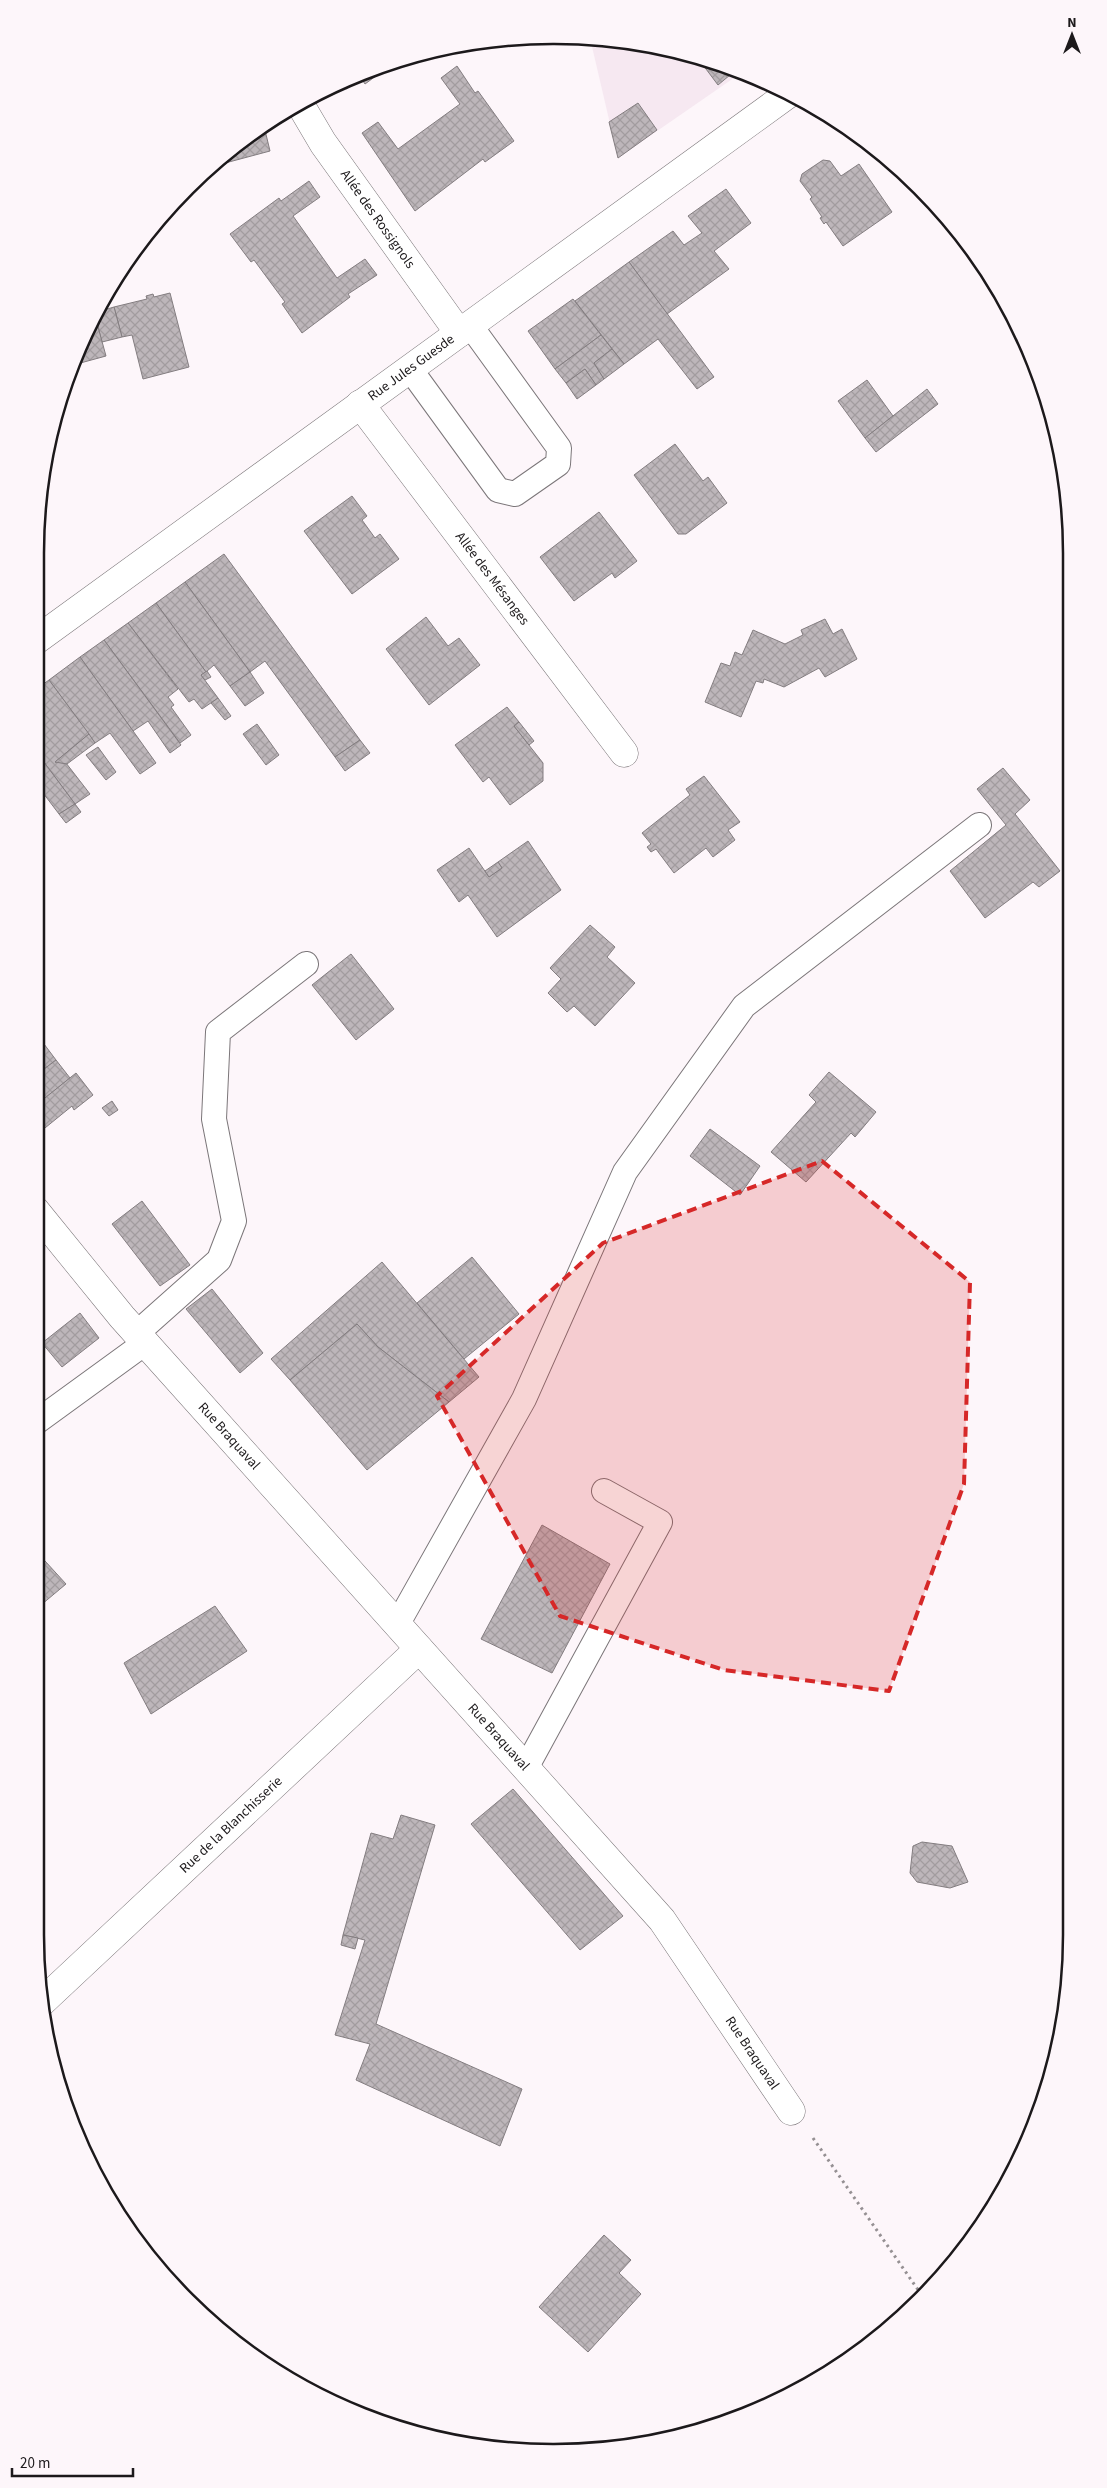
<svg xmlns="http://www.w3.org/2000/svg" width="1107" height="2488" viewBox="0 0 1107 2488" font-family="'Source Sans 3',sans-serif">
  <style>
    .built { fill: #f6e8f1 }
    .building { fill: url(#building-cross-hatch); stroke: #837d80 }
    .lines { fill: none; stroke-linecap: round; stroke-linejoin: round }
    .lane-casing { stroke: #7b7679; stroke-width: 26 }
    .street-casing { stroke: #7b7679; stroke-width: 29 }
    .secondary-casing { stroke: #7b7679; stroke-width: 29 }
    .path { stroke: #959093; stroke-width: 3; stroke-dasharray: 2.5 4; stroke-linecap: butt }
    .lane { stroke: #fff; stroke-width: 24 }
    .street { stroke: #fff; stroke-width: 28 }
    .secondary { stroke: #fff; stroke-width: 28 }
    .marked { fill: #d62828; fill-opacity: 0.2; stroke: #d62828; stroke-width: 4; stroke-dasharray: 10 6; stroke-linejoin: round }
    .labels { text-anchor: middle; dominant-baseline: central; stroke-width: 4; stroke-linejoin: round; paint-order: stroke }
    .street-label { font-size: 14px; fill: #1c191b; stroke: #fdf6fa }
    .rim { fill: none; stroke: #1c191b; stroke-width: 2.5 }
  </style>
  <defs>
    <pattern id="building-cross-hatch" width="8" height="8" patternUnits="userSpaceOnUse" patternTransform="scale(1.25)"><rect width="8" height="8" fill="#bdb6ba"/><path d="M0 0l8 8M0 8l8-8" fill="none" stroke="#a29c9f"/></pattern>
  </defs>
  <rect width="100%" height="100%" fill="#fdf6fa"/>
  <polygon class="built" points="590,38 621,39 720,63 741,73 618,158"/>
  <g class="building">
    <polygon points="697,57 720,63 736,70 718,85"/>
    <polygon points="395,62 365,84 361,78 346,89 341,82"/>
    <polygon points="457,66 475,93 478,91 514,141 485,162 483,159 415,211 362,133 378,122 398,149 460,104 441,78"/>
    <polygon points="638,103 657,130 618,158 609,122"/>
    <polygon points="264,126 270,151 214,166 238,142"/>
    <polygon points="823,160 830,161 841,176 859,164 892,212 843,246 826,222 824,224 820,218 822,217 810,199 812,197 800,181 802,174"/>
    <polygon points="309,181 320,197 293,216 337,278 365,259 377,275 348,294 350,297 302,333 282,304 285,302 254,260 251,262 230,234 279,198 281,201"/>
    <polygon points="726,189 751,223 714,251 729,269 667,314 629,262 673,231 684,245 702,233 688,216"/>
    <polygon points="961,234 979,263 978,264 957,237"/>
    <polygon points="629,262 714,377 697,389 658,339 624,364 575,301"/>
    <polygon points="170,293 189,367 143,379 132,335 122,337 114,307 147,299 146,296 153,294 154,297"/>
    <polygon points="573,299 601,335 555,369 528,331"/>
    <polygon points="114,307 122,337 102,342 95,316 97,312"/>
    <polygon points="95,316 106,356 73,365"/>
    <polygon points="601,335 612,349 594,363 604,379 596,385 585,369 566,383 555,369"/>
    <polygon points="612,349 624,364 604,379 594,363"/>
    <polygon points="585,369 596,385 577,399 566,383"/>
    <polygon points="867,380 893,416 865,438 838,401"/>
    <polygon points="927,389 938,404 876,452 865,438"/>
    <polygon points="675,444 703,481 708,477 727,503 686,534 678,534 634,475"/>
    <polygon points="352,496 367,516 362,520 375,538 380,534 399,559 352,594 304,531"/>
    <polygon points="599,512 637,561 615,578 612,573 574,601 540,557"/>
    <polygon points="224,554 360,740 335,757 265,661 250,672 185,582"/>
    <polygon points="185,582 250,672 230,686 214,665 206,672 156,603"/>
    <polygon points="156,603 206,672 201,675 218,698 202,709 194,699 189,702 128,623"/>
    <polygon points="426,617 448,646 459,638 480,665 429,705 386,649"/>
    <polygon points="825,619 833,634 842,629 857,659 825,677 819,668 784,687 764,679 763,683 756,681 741,717 705,702 721,663 730,666 735,652 742,655 753,630 785,644 803,635 801,630"/>
    <polygon points="128,623 178,689 168,697 174,705 171,707 191,735 180,743 104,640"/>
    <polygon points="104,640 181,745 170,753 148,721 133,731 80,657"/>
    <polygon points="80,657 156,763 140,774 110,733 95,743 49,680"/>
    <polygon points="207,671 211,677 205,680 201,675"/>
    <polygon points="250,672 264,693 245,706 230,686"/>
    <polygon points="49,680 89,734 55,762 66,763 90,794 75,804 35,750 35,690"/>
    <polygon points="218,698 231,716 225,720 211,703"/>
    <polygon points="507,707 519,722 514,726 543,763 543,781 510,805 489,777 483,782 455,745"/>
    <polygon points="519,722 534,741 529,745 514,726"/>
    <polygon points="257,724 279,755 266,765 243,734"/>
    <polygon points="89,734 95,743 67,764 55,762"/>
    <polygon points="360,740 370,753 345,771 335,757"/>
    <polygon points="98,747 116,772 106,780 86,755"/>
    <polygon points="35,750 75,804 59,814 37,785 35,787"/>
    <polygon points="1003,768 1030,800 1015,814 1060,871 1039,887 1033,882 985,918 950,871 1006,825 977,789"/>
    <polygon points="704,776 740,822 728,830 735,840 713,857 706,848 674,873 656,849 651,852 647,847 651,844 642,833 690,795 686,789"/>
    <polygon points="75,804 81,812 66,823 59,814"/>
    <polygon points="35,831 44,843 35,851"/>
    <polygon points="528,841 561,890 497,937 468,895 459,902 437,870 469,848 489,877 502,868 498,862"/>
    <polygon points="498,862 502,868 489,877 485,871"/>
    <polygon points="590,925 615,947 607,957 635,983 595,1026 574,1006 567,1012 548,993 561,979 550,968"/>
    <polygon points="351,954 394,1009 356,1040 312,985"/>
    <polygon points="35,1033 41,1040 35,1045"/>
    <polygon points="41,1040 56,1060 35,1076 35,1045"/>
    <polygon points="56,1060 70,1078 35,1106 35,1076"/>
    <polygon points="829,1072 876,1112 855,1137 851,1133 806,1182 771,1152 816,1102 809,1095"/>
    <polygon points="76,1073 93,1095 74,1110 72,1106 40,1132 35,1126 35,1106"/>
    <polygon points="112,1101 118,1110 109,1116 102,1108"/>
    <polygon points="710,1129 760,1166 740,1195 690,1156"/>
    <polygon points="142,1201 190,1265 160,1286 112,1224"/>
    <polygon points="472,1257 519,1314 464,1359 417,1303"/>
    <polygon points="382,1262 479,1377 449,1402 378,1347 357,1324 290,1380 271,1359"/>
    <polygon points="212,1289 263,1353 240,1373 186,1309"/>
    <polygon points="80,1313 99,1338 62,1367 42,1343"/>
    <polygon points="357,1324 378,1347 449,1402 367,1470 290,1380"/>
    <polygon points="542,1525 610,1564 552,1673 481,1639"/>
    <polygon points="35,1550 66,1584 35,1610"/>
    <polygon points="215,1606 247,1651 151,1714 124,1663"/>
    <polygon points="513,1789 623,1916 580,1950 471,1824"/>
    <polygon points="401,1815 435,1825 376,2024 522,2089 500,2146 356,2080 370,2044 335,2035 365,1940 343,1935 371,1833 393,1839"/>
    <polygon points="922,1842 952,1846 968,1882 950,1888 917,1882 910,1873 913,1846"/>
    <polygon points="343,1935 358,1938 355,1949 341,1945"/>
    <polygon points="604,2235 631,2260 619,2273 641,2294 588,2352 539,2307"/>
  </g>
  <g class="lines">
    <defs>
      <g id="lane">
        <polyline points="410,369 498,490 515,494 558,464 559,448 470,325"/>
        <polyline points="137,1333 219,1260 234,1221 214,1119 218,1032 306,964"/>
        <polyline points="35,1423 145,1343"/>
        <polyline points="397,1625 524,1399 625,1172 744,1006 979,825"/>
        <polyline points="526,1768 660,1522 604,1491"/>
      </g>
      <g id="street">
        <path id="s1" d="M300,104l23,39 136,190"/>
        <path id="s2" d="M360,404l264,349"/>
        <path id="s3" d="M35,1210l87,107 540,603 129,191"/>
        <path id="s4" d="M42,2002l377,-353"/>
      </g>
      <g id="secondary">
        <path id="s5" d="M35,641l752,-546"/>
      </g>
    </defs>
    <use href="#lane" class="lane-casing"/>
    <use href="#street" class="street-casing"/>
    <use href="#secondary" class="secondary-casing"/>
    <polyline class="path" points="813,2138 923,2297"/>
    <use href="#lane" class="lane"/>
    <use href="#street" class="street"/>
    <use href="#secondary" class="secondary"/>
  </g>
  <path class="marked" d="M822,1161l148,121 -6,202 -75,207 -165,-21 -164,-54 -123,-220 166,-153z"/>
  <g class="labels">
    <g class="street-label">
      <text stroke="none"><textPath href="#s1" startOffset="139">Allée des Rossignols</textPath></text>
      <text stroke="none"><textPath href="#s5" startOffset="465">Rue Jules Guesde</textPath></text>
      <text stroke="none"><textPath href="#s2" startOffset="219">Allée des Mésanges</textPath></text>
      <text stroke="none"><textPath href="#s3" startOffset="298">Rue Braquaval</textPath></text>
      <text stroke="none"><textPath href="#s3" startOffset="702">Rue Braquaval</textPath></text>
      <text stroke="none"><textPath href="#s4" startOffset="259">Rue de la Blanchisserie</textPath></text>
      <text stroke="none"><textPath href="#s3" startOffset="1108">Rue Braquaval</textPath></text>
    </g>
  </g>
  <path d="M0 0H1107V2488H0ZM553 44H554A509 509 0 0 1 1063 553V1935A509 509 0 0 1 554 2444H553A509 509 0 0 1 44 1935V553A509 509 0 0 1 553 44Z" fill="#fdf6fa" fill-rule="evenodd"/>
  <path class="rim" d="M553 44H554A509 509 0 0 1 1063 553V1935A509 509 0 0 1 554 2444H553A509 509 0 0 1 44 1935V553A509 509 0 0 1 553 44Z"/>
  <g transform="translate(1072 35)" stroke="#fdf6fa" stroke-width="4" paint-order="stroke">
  <path d="M0-4L9 19L0 12L-9 19Z" fill="#1c191b"/>
  <text y="-8" font-size="14" font-weight="bold" text-anchor="middle" fill="#1c191b">N</text>
  </g>
  <path d="M12 2468v8h121v-8" fill="none" stroke="#1c191b" stroke-width="2.5"/>
  <text x="20" y="2468" font-size="15" fill="#1c191b" stroke="#fdf6fa" stroke-width="4" paint-order="stroke">20 m</text>
</svg>
